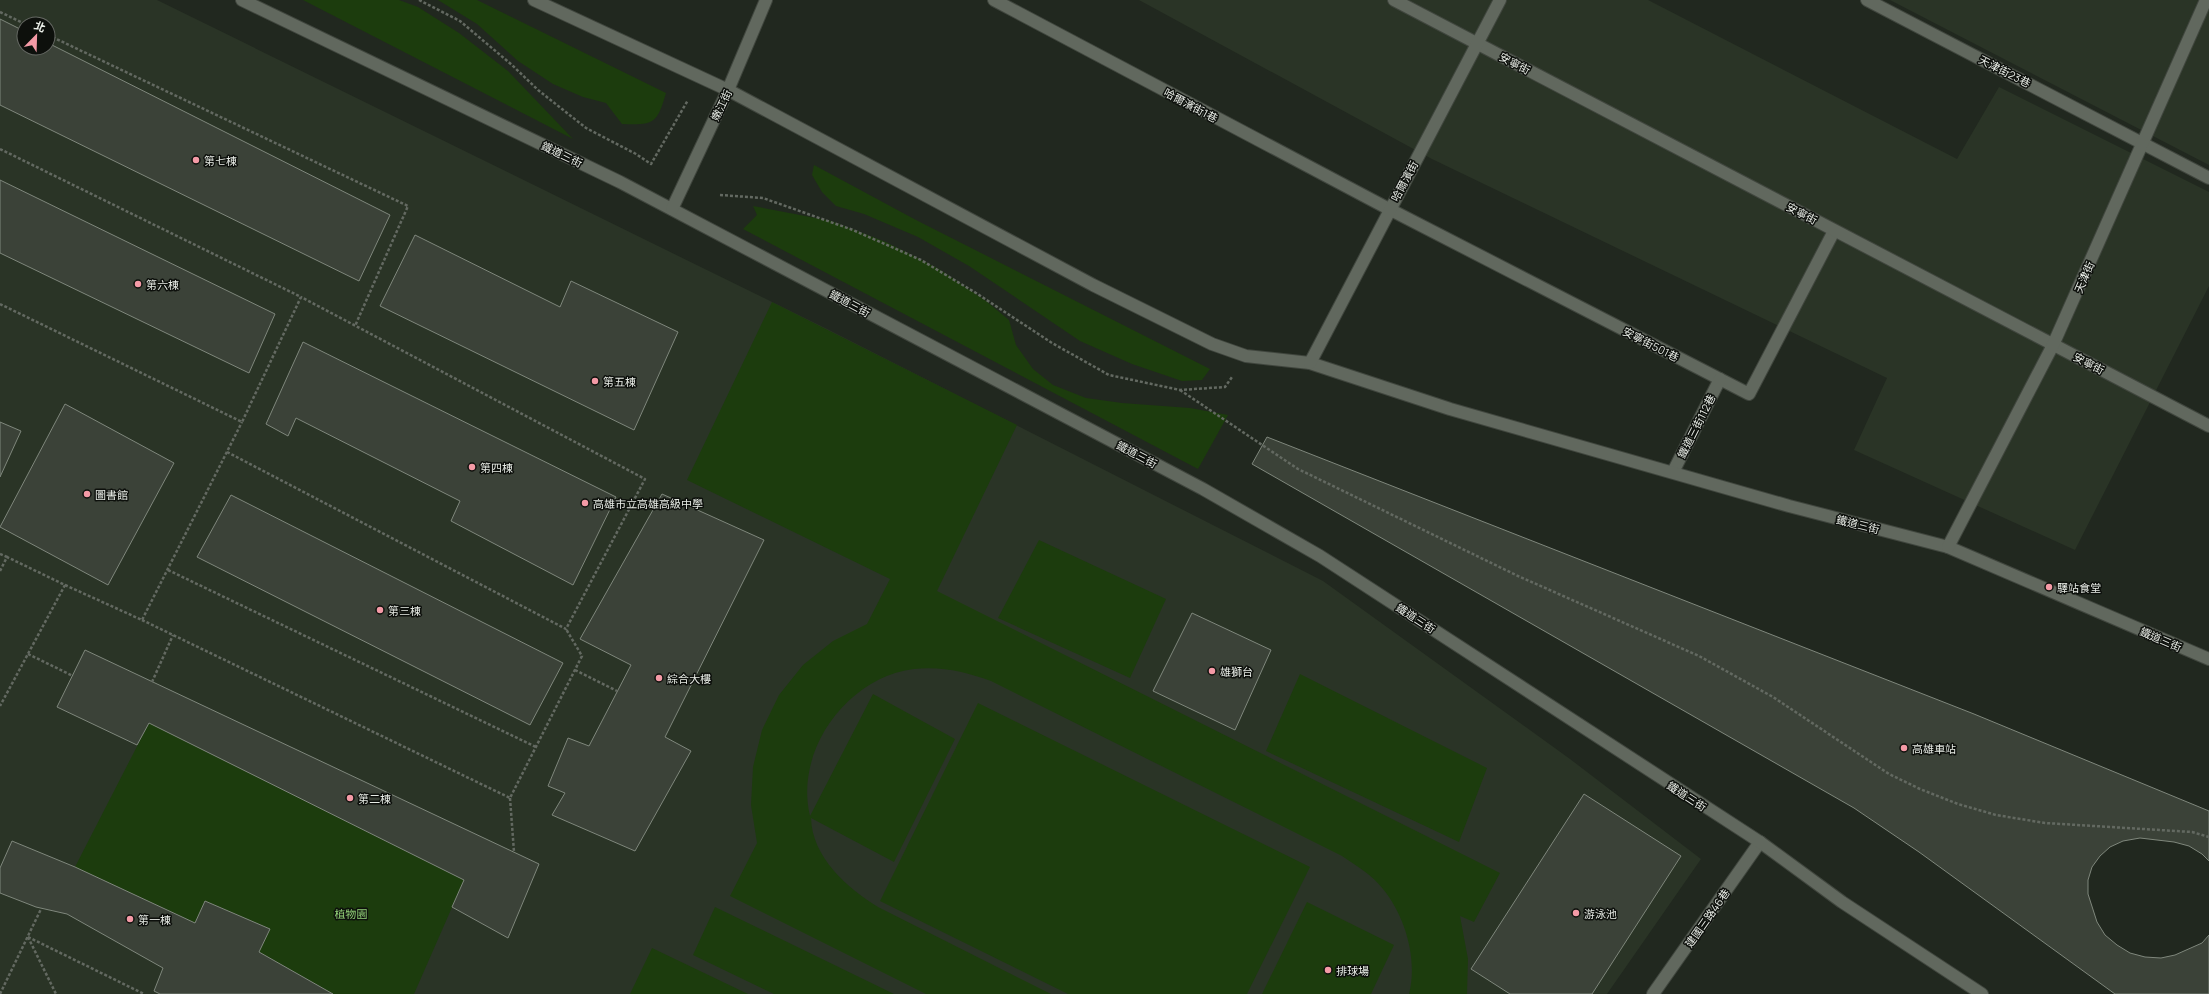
<svg xmlns="http://www.w3.org/2000/svg" width="2209" height="994" viewBox="0 0 2209 994" font-family="Manrope,'Noto Sans TC',sans-serif">
  <style>
    .built { fill: #2a3426; fill-rule: evenodd }
    .green { fill: #1c3c0d }
    .building { fill: #3b4238; stroke: #7f877c }
    .lines { fill: none; stroke-linecap: round; stroke-linejoin: round }
    .service-casing { stroke: #40463e; stroke-width: 14 }
    .minor-casing { stroke: #40463e; stroke-width: 14 }
    .path { stroke: #636961; stroke-width: 2.5; stroke-dasharray: 3 2; stroke-linecap: butt }
    .service { stroke: #61685e; stroke-width: 12 }
    .minor { stroke: #61685e; stroke-width: 12 }
    .poi-dot { fill: #f49aa6; stroke: #0d100c; stroke-width: 1.5 }
    .labels { text-anchor: middle; dominant-baseline: central; stroke-width: 3; stroke-linejoin: round; paint-order: stroke }
    .street-label { font-size: 11px; fill: #e8ece6; stroke: #0d100c }
    .poi-label { font-size: 11px; fill: #e8ece6; stroke: #0d100c; text-anchor: start }
    .park-label { font-size: 11px; fill: #94d379; stroke: #0d100c }
  </style>
  <rect width="100%" height="100%" fill="#21281f"/>
  <g class="built">
    <path d="M0,0h157l670,329 496,252 247,178 131,100 -94,135h-1607zM24,24h24v24h-24z"/>
    <polygon points="1139,0 1648,0 1957,159 1999,87 2209,192 2209,286 2075,550 1854,450 1887,378 1432,159"/>
    <polygon points="1890,0 2209,0 2209,165"/>
  </g>
  <g class="green">
    <polygon points="303,0 399,0 418,7 459,33 508,71 573,139"/>
    <path d="M438,0h39l189,93c-9,31 -12,32 -44,31l-16,-21 -23,-6 -30,-13 -35,-23 -41,-37z"/>
    <polygon points="814,165 916,220 1210,369 1202,380 1182,381 1132,364 1080,341 969,266 918,237 864,214 836,206 822,192 812,175"/>
    <polygon points="753,206 831,221 886,242 939,269 986,301 1009,320 1016,345 1033,369 1053,385 1086,398 1122,403 1190,408 1228,415 1198,469 743,229 757,215"/>
    <path d="M772,302l245,123 -80,166 563,282 -26,49 -14,-6 8,43 -1,35h-58c9,-35 -4,-78 -26,-105 -11,-14 -26,-23 -41,-33l-351,-175c-25,-9 -49,-15 -77,-12 -66,8 -120,81 -104,147l63,-122 82,45 -61,123 -83,-44c1,39 36,70 67,89l173,87h-125l-196,-98 27,-53 -6,-38 2,-38 9,-37 17,-35 24,-30 30,-24 34,-17 23,-45 -203,-99z"/>
    <polygon points="1039,540 1166,599 1130,678 998,618"/>
    <polygon points="1300,674 1487,768 1459,842 1266,751"/>
    <polygon points="978,703 1310,867 1247,994 1068,994 880,901"/>
    <polygon points="149,723 464,880 414,994 333,994 259,952 270,929 205,901 195,923 75,867"/>
    <polygon points="1307,902 1394,945 1371,994 1262,994"/>
    <polygon points="715,907 894,994 774,994 693,955"/>
    <polygon points="652,948 748,994 630,994"/>
  </g>
  <g class="building">
    <polygon points="0,19 24,31 24,48 48,48 48,43 390,215 359,281 0,105"/>
    <polygon points="0,180 275,314 249,373 0,253"/>
    <polygon points="415,235 560,307 571,281 678,332 634,430 380,306"/>
    <polygon points="303,342 616,497 573,585 451,521 460,501 296,418 288,436 266,424"/>
    <polygon points="65,404 174,463 108,585 0,527"/>
    <polygon points="0,422 21,431 0,477"/>
    <polygon points="1267,437 1974,714 2209,811 2209,861 2202,854 2189,846 2174,842 2140,838 2123,841 2110,847 2100,856 2092,867 2088,880 2088,894 2097,922 2105,935 2117,945 2130,953 2145,957 2161,958 2175,955 2202,943 2209,935 2209,994 2115,994 1919,852 1854,808 1252,464"/>
    <polygon points="662,494 764,540 665,737 691,751 635,851 552,815 565,793 548,786 568,738 589,746 631,665 580,639"/>
    <polygon points="231,495 563,663 530,725 197,557"/>
    <polygon points="1192,613 1271,650 1235,730 1153,691"/>
    <polygon points="85,650 539,864 508,938 452,907 464,880 149,723 137,745 57,707"/>
    <polygon points="1584,794 1681,856 1592,994 1510,994 1471,969"/>
    <polygon points="12,841 75,867 195,923 205,901 270,929 259,952 333,994 160,994 154,991 163,968 67,914 36,907 0,893 0,868"/>
  </g>
  <g class="lines">
    <defs>
      <g id="service">
        <polyline points="994,0 1389,209 1749,394 1834,231"/>
        <polyline points="1867,0 2209,178"/>
        <polyline points="1673,472 1720,379"/>
        <polyline points="1653,994 1760,842"/>
      </g>
      <g id="minor">
        <polyline points="242,0 620,182 1203,489 1320,556 1760,842 1842,902 1982,994"/>
        <polyline points="534,0 728,90 1093,285 1212,344 1246,356 1310,363 1450,409 1789,506 1948,547 2209,659"/>
        <polyline points="1394,0 2209,426"/>
        <polyline points="672,209 728,90 766,0"/>
        <polyline points="1310,363 1500,0"/>
        <polyline points="1948,547 2053,345 2206,0"/>
      </g>
    </defs>
    <use href="#service" class="service-casing"/>
    <use href="#minor" class="minor-casing"/>
    <g class="path">
      <polyline points="419,0 460,21 512,65 538,90 586,128 636,154 651,164 688,100"/>
      <polyline points="0,12 25,24"/>
      <polyline points="48,35 408,206 355,326"/>
      <polyline points="0,149 301,297 242,422 0,304"/>
      <polyline points="720,195 763,198 853,230 921,260 976,293 1052,343 1109,375 1180,390 1225,387 1232,377"/>
      <polyline points="1180,390 1298,469 1518,576 1699,656 1773,697 1889,774 1920,789 1958,804 1996,815 2045,823 2192,832 2209,837"/>
      <polyline points="227,452 566,629 645,479 301,297"/>
      <polyline points="0,554 7,557"/>
      <polyline points="168,570 536,747"/>
      <polyline points="0,571 7,557 65,585 0,706"/>
      <polyline points="65,585 142,620 242,422"/>
      <polyline points="142,620 510,798 582,656 566,629"/>
      <polyline points="28,654 73,676"/>
      <polyline points="575,670 617,691"/>
      <polyline points="152,682 173,635"/>
      <polyline points="510,798 514,852"/>
      <polyline points="28,937 144,994"/>
      <polyline points="28,937 56,994"/>
      <polyline points="0,994 41,909"/>
    </g>
    <use href="#service" class="service"/>
    <use href="#minor" class="minor"/>
  </g>
  <g class="poi-dot">
    <circle cx="196" cy="160" r="4"/>
    <circle cx="138" cy="284" r="4"/>
    <circle cx="595" cy="381" r="4"/>
    <circle cx="472" cy="467" r="4"/>
    <circle cx="87" cy="494" r="4"/>
    <circle cx="585" cy="503" r="4"/>
    <circle cx="2049" cy="587" r="4"/>
    <circle cx="380" cy="610" r="4"/>
    <circle cx="1212" cy="671" r="4"/>
    <circle cx="659" cy="678" r="4"/>
    <circle cx="1904" cy="748" r="4"/>
    <circle cx="350" cy="798" r="4"/>
    <circle cx="1576" cy="913" r="4"/>
    <circle cx="130" cy="919" r="4"/>
    <circle cx="1328" cy="970" r="4"/>
  </g>
  <g class="labels">
    <g class="street-label">
      <text transform="translate(1515 63) rotate(28)">安寧街</text>
      <text transform="translate(2005 71) rotate(27)">天津街23巷</text>
      <text transform="translate(721 105) rotate(-65)">嫩江街</text>
      <text transform="translate(1191 105) rotate(28)">哈爾濱街1巷</text>
      <text transform="translate(562 154) rotate(26)">鐵道三街</text>
      <text transform="translate(1404 181) rotate(-62)">哈爾濱街</text>
      <text transform="translate(1802 213) rotate(28)">安寧街</text>
      <text transform="translate(2084 277) rotate(-66)">天津街</text>
      <text transform="translate(850 303) rotate(28)">鐵道三街</text>
      <text transform="translate(1651 344) rotate(27)">安寧街501巷</text>
      <text transform="translate(2089 363) rotate(28)">安寧街</text>
      <text transform="translate(1696 426) rotate(-63)">鐵道三街112巷</text>
      <text transform="translate(1137 454) rotate(28)">鐵道三街</text>
      <text transform="translate(1858 524) rotate(14)">鐵道三街</text>
      <text transform="translate(1416 618) rotate(33)">鐵道三街</text>
      <text transform="translate(2161 639) rotate(23)">鐵道三街</text>
      <text transform="translate(1687 796) rotate(33)">鐵道三街</text>
      <text transform="translate(1707 918) rotate(-55)">建國三路46巷</text>
    </g>
    <g class="poi-label">
      <text x="204" y="160">第七棟</text>
      <text x="146" y="284">第六棟</text>
      <text x="603" y="381">第五棟</text>
      <text x="480" y="467">第四棟</text>
      <text x="95" y="494">圖書館</text>
      <text x="593" y="503">高雄市立高雄高級中學</text>
      <text x="2057" y="587">驛站食堂</text>
      <text x="388" y="610">第三棟</text>
      <text x="1220" y="671">雄獅台</text>
      <text x="667" y="678">綜合大樓</text>
      <text x="1912" y="748">高雄車站</text>
      <text x="358" y="798">第二棟</text>
      <text x="1584" y="913">游泳池</text>
      <text x="138" y="919">第一棟</text>
      <text x="1336" y="970">排球場</text>
    </g>
    <g class="park-label">
      <text x="351" y="913">植物園</text>
    </g>
  </g>
  <g transform="translate(36 36) rotate(23)"><circle r="19" fill="#0d100c" stroke="#656863"/>
  <path d="M0-3L7 15L0 10L-7 15Z" fill="#f49aa6"/>
  <text y="-6" font-size="11" font-weight="bold" text-anchor="middle" fill="#e8ece6">北</text>
  </g>
</svg>
